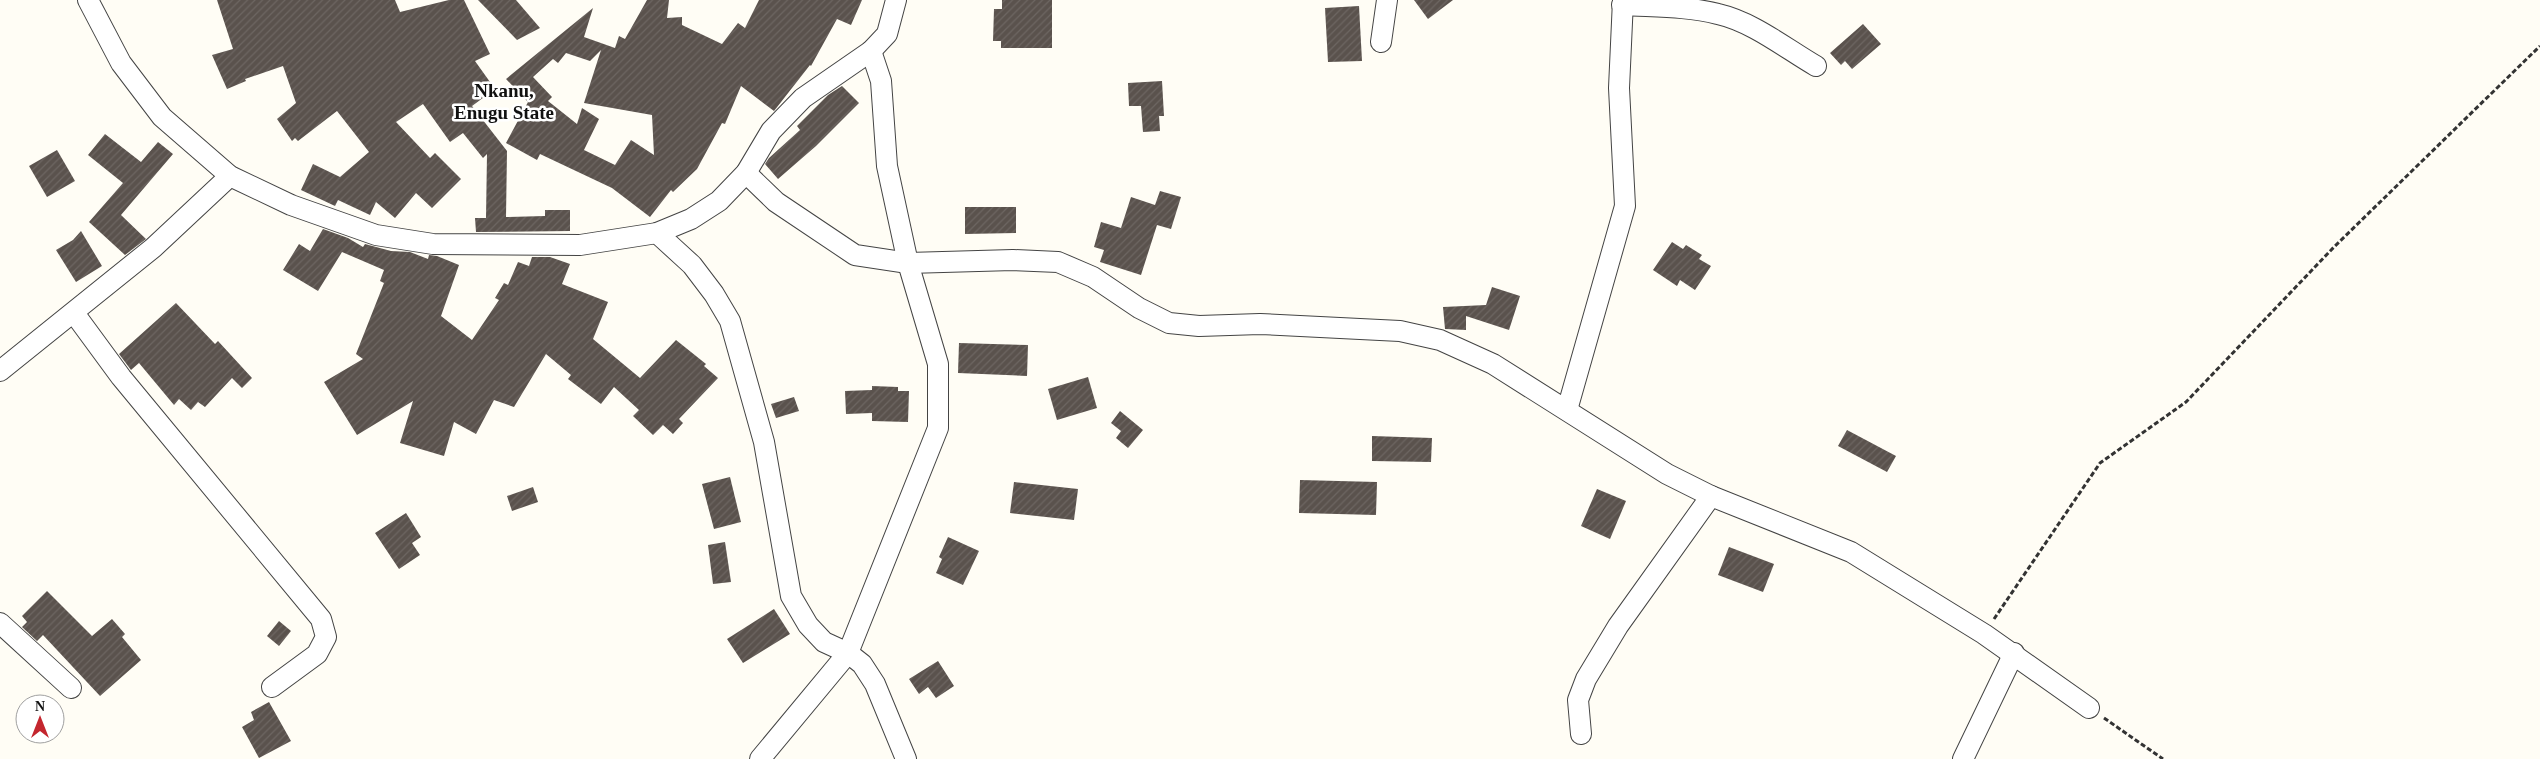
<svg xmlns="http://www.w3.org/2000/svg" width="2540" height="759" viewBox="0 0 2540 759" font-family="Georgia,serif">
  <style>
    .building { fill: url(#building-hatch); fill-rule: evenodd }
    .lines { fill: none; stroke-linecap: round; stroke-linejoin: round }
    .minor-casing { stroke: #444; stroke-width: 22 }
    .path { stroke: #333; stroke-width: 3; stroke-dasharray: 5 2.5; stroke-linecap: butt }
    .minor { stroke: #fff; stroke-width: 20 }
    .labels { text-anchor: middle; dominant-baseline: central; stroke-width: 5; stroke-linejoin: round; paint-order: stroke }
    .district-label { font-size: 19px; font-weight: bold; fill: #111; stroke: #fff }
  </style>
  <defs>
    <pattern id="building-hatch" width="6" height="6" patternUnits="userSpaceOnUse" patternTransform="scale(1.25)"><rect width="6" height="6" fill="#5a524d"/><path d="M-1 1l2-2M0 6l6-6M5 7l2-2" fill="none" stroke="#6d6662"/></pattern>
  </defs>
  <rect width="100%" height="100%" fill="#fffdf5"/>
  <g class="building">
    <polygon points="217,0 395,0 400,12 449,0 464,0 490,54 475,61 495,89 472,106 507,151 506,217 545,216 545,210 570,210 570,231 476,232 475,218 486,218 487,154 483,158 463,133 450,142 423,104 396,122 430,158 435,153 461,179 432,208 416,193 395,218 376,202 370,215 338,200 335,206 301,190 313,164 340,177 369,152 337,111 298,141 295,138 292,141 277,119 296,103 283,66 245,79 246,81 227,89 212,55 233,49"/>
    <polygon points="478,0 516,0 540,28 517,40"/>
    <path d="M647,0h22l-2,18 15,-1v8l40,19 16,-21 7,5 14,-28h103l-11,25 -14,-6 -26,47 -1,-1 -36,46 -33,-25 -16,38 -3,-1 -25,46 -24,23 -2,-2 -21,27 -38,-29 -72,-34 -3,6 -31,-17 22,-41 -22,-23 87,-71 -9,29 31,11 4,-12 6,3zM601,50l-17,53 68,12 2,40 -23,-15 -16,25 -31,-15 15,-31 -17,-11 -5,16 -29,-23 4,-4 -19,-20 20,-18 5,4 8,-10 24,8z"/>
    <polygon points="1002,0 1052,0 1052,48 1001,48 1001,41 993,41 994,9 1002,9"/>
    <polygon points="1414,0 1453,0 1428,19"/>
    <polygon points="1359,6 1362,61 1328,62 1325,8"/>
    <polygon points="1863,24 1881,44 1852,69 1845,61 1841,65 1830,53"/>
    <polygon points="1162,81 1164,116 1159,116 1160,131 1143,132 1141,106 1129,106 1128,83"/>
    <polygon points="842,86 859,103 816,146 778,179 765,164 769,158 800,130 797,126 828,95"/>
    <polygon points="105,134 141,162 158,142 173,154 121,215 146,239 125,255 89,222 123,183 88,155"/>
    <polygon points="57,150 75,181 47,197 29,166"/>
    <polygon points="1160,191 1181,197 1171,229 1157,225 1141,275 1100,262 1104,250 1094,247 1101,222 1121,228 1131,197 1155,205"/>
    <polygon points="965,207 1016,207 1016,233 965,234"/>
    <polygon points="323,229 348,238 363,247 365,244 391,251 410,252 428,259 429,255 437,256 459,265 441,316 472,340 499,300 495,298 504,283 508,285 518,262 529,266 532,257 550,257 570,264 562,284 608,302 593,339 640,378 676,340 706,364 704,366 718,378 679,419 683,423 673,434 663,425 653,435 633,416 639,410 614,387 601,404 568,379 571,375 546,354 514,407 494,400 476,434 454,422 444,456 400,443 413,401 357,435 324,382 363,359 356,354 384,283 380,281 384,270 342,252 318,291 283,270 299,244 310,251"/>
    <polygon points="81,231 102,266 76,282 56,250 73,240"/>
    <polygon points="1672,242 1683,249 1686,245 1702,255 1699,259 1711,266 1695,290 1680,280 1677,286 1653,270"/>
    <polygon points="1492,287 1520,296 1509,330 1466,316 1466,330 1445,329 1443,307 1486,305"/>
    <polygon points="176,303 215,344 218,341 252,378 242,388 232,378 205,407 198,402 191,410 179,399 174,405 139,363 131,370 119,354"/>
    <polygon points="959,343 1028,345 1027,376 958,373"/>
    <polygon points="1088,377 1097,408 1057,420 1048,389"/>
    <polygon points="872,386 898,387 898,391 909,391 908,422 872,421 872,413 846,414 845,391 872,390"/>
    <polygon points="794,397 799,411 776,418 771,404"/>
    <polygon points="1120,411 1143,430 1128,448 1116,438 1121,431 1111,423"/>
    <polygon points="1847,430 1896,456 1887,472 1838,446"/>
    <polygon points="1372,436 1432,438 1431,462 1372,461"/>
    <polygon points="730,477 741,522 714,529 702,484"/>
    <polygon points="1300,480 1377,482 1376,515 1299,513"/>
    <polygon points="1014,482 1078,489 1074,520 1010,513"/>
    <polygon points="533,487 538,502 512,511 507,496"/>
    <polygon points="1597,489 1626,501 1610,539 1581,526"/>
    <polygon points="406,513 421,537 412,543 420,555 399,569 375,533"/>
    <polygon points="948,537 979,551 963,585 936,573 942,559 939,557"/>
    <polygon points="725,542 731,582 713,584 708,545"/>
    <polygon points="1729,547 1774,564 1763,592 1718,575"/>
    <polygon points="47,591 92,636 112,619 125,634 122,637 141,660 100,696 43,635 37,641 22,627 27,622 22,616"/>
    <polygon points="774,609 790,634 743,663 727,639"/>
    <polygon points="279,621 291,631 279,646 267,636"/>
    <polygon points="938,661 954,686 936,698 928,687 919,694 909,679"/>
    <polygon points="269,702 291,741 259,758 242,727 254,720 251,712"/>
  </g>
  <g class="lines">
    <defs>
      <g id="minor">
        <polyline points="88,0 121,63 162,117 230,176 291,205 376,235 433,244 580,245 657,233 691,219 719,201 746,173 771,131 803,98 871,51 887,34 896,0"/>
        <path d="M1622,5c32,2 65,1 96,9 35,8 67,34 98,52"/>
        <polyline points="1381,42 1387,0"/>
        <polyline points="746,173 776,202 855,255 908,263 1013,260 1058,262 1093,277 1139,308 1169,323 1199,326 1260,324 1400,331 1440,340 1493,364 1667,474 1711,496 1851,552 1984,634 2089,708"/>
        <polyline points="657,233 692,265 714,294 730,321 764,442 791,596 808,625 824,642 848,653 862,664 875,684 906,759"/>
        <polyline points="74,313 121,377 321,619 326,637 317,654 272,687"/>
        <polyline points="0,371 153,248 230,176"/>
        <polyline points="1567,410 1625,206 1619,88 1623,0"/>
        <polyline points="0,623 71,688"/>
        <polyline points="1581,734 1578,700 1586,679 1618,626 1711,496"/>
        <polyline points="760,759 848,653 938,428 938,364 908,263 887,166 881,81 871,51"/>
        <polyline points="1963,759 2014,653"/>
      </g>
    </defs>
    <use href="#minor" class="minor-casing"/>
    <g class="path">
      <polyline points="1994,619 2100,463 2186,402 2334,247 2540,46"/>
      <polyline points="2104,718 2163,759"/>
    </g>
    <use href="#minor" class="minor"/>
  </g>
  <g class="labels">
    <g class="district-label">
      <text x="504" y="90">Nkanu,<tspan x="504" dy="22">Enugu State</tspan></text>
    </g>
  </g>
  <g transform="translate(40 719)"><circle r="24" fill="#ffffff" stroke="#a0a0a0"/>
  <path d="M0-4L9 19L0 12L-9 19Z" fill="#c4262e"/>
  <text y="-8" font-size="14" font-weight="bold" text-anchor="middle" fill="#111111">N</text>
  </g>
</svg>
